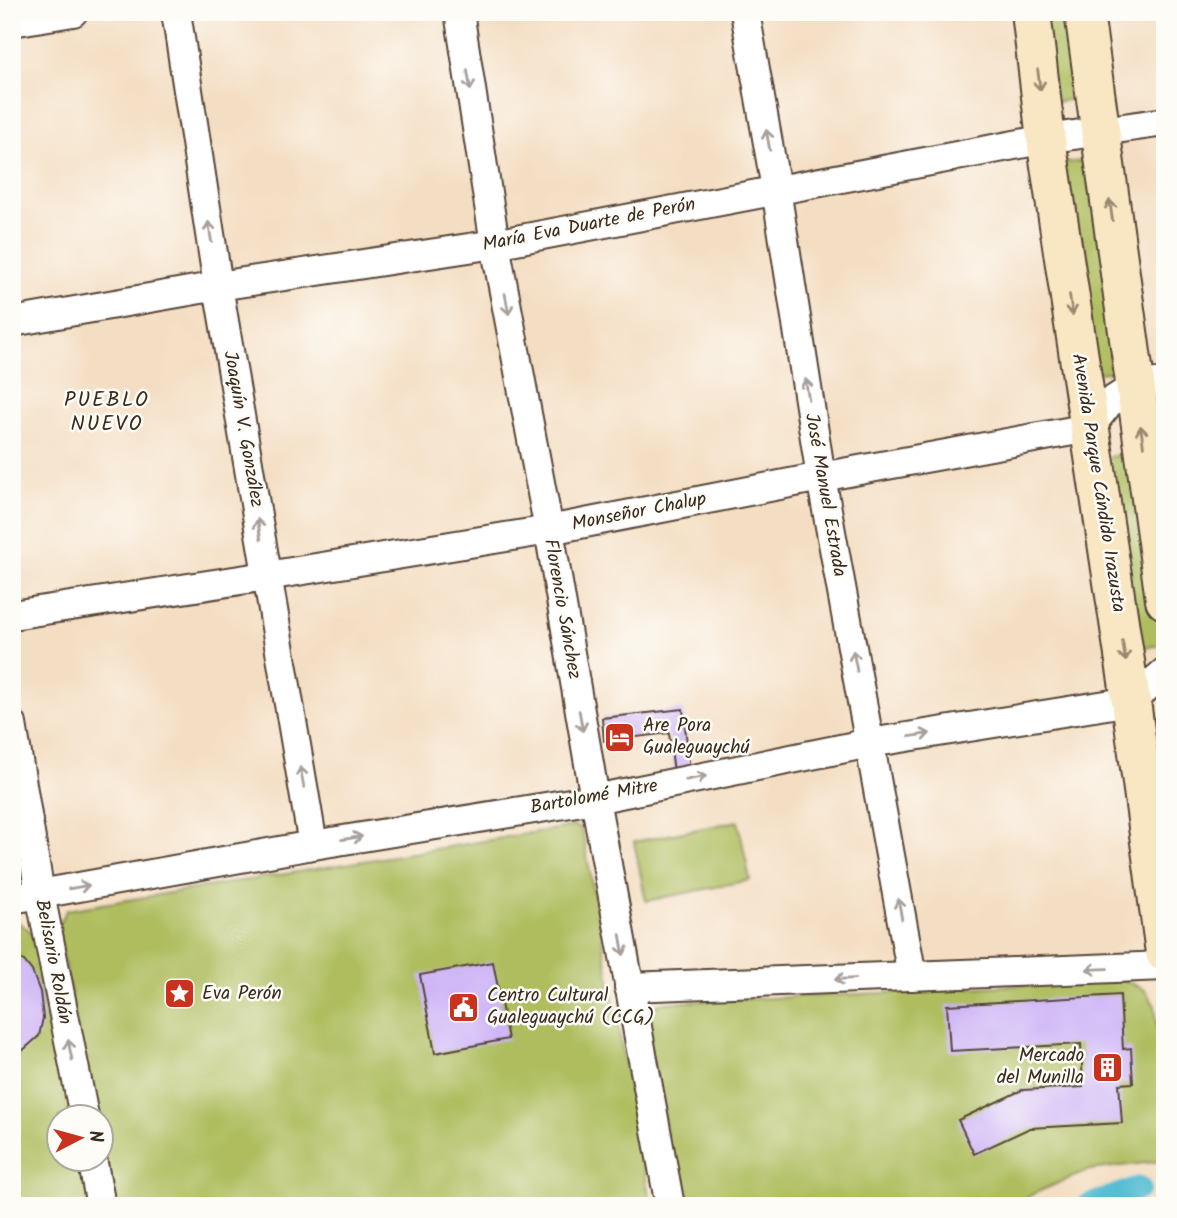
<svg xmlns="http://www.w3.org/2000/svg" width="1177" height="1218" viewBox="0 0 1177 1218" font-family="Kalam,sans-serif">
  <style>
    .green { fill: #afbd5f; stroke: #75743e; stroke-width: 2 }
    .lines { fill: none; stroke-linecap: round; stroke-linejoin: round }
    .canal { stroke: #53bcd1; stroke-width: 24 }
    .building { fill: #cfb6f7 }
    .minor-casing { stroke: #574537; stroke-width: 32 }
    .secondary-casing { stroke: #574537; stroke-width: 42 }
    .minor { stroke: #fff; stroke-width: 28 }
    .secondary { stroke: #f9e7c3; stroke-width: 38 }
    .oneway { stroke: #a79f9a }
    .oneway2 { stroke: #9a8870 }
    .labels { text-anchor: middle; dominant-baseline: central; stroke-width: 5; stroke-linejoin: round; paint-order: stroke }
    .street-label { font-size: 19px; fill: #3b2a1e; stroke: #fdfcf7 }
    .poi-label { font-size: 19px; fill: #3b2a1e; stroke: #fdfcf7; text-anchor: start }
    .neighbourhood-label { font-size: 21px; letter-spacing: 2px; fill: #3b2a1e; stroke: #fdfcf7 }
  </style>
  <rect width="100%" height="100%" fill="#fdfcf7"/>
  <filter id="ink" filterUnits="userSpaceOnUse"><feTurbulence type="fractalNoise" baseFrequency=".0143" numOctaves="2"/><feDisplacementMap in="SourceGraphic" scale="14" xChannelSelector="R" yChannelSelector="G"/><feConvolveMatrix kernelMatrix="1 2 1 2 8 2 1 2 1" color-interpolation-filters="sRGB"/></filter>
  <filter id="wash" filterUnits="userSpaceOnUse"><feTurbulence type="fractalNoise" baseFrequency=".00686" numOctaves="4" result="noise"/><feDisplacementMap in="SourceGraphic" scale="28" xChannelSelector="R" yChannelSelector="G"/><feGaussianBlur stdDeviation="1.57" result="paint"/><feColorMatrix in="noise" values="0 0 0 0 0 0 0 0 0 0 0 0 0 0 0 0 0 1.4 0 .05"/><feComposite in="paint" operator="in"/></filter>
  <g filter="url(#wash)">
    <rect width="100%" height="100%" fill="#f4dec3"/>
    <g class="green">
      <polygon points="1039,12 1072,12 1080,98 1050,103"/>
      <polygon points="1091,160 1119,371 1086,374 1054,164"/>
      <polygon points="1133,452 1164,645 1128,649 1099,459"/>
      <polygon points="1165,718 1165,919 1136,720"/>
      <polygon points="738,821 750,880 646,901 634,842"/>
      <polygon points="574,826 582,829 651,1206 113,1206 102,1149 102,1116 95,1116 57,927 67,910"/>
      <polygon points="12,923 19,923 29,930 45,954 74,1116 60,1116 60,1158 82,1159 91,1206 12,1206"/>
      <polygon points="1122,979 1145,990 1155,1006 1165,1098 1165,1155 1161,1161 1089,1170 1035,1193 1012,1206 680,1206 645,1020 650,1010 661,1003 883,993"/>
    </g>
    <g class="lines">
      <polyline class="canal" points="1088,1206 1139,1188"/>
    </g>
    <g id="blocks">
      <g class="building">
        <polygon points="683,709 690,770 674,772 669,733 604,741 602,718"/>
        <polygon points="12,954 24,961 32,971 40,992 43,1018 39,1036 12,1060"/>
        <polygon points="493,962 508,1039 435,1053 420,975"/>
        <polygon points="1120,995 1123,1049 1131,1048 1133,1083 1119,1084 1122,1123 1030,1128 974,1154 958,1120 1022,1090 1083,1087 1081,1044 950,1051 947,1005"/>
      </g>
    </g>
  </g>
  <g filter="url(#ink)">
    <use href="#blocks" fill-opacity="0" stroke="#574537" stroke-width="2"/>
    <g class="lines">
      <defs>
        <g id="minor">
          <polyline points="176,12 218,286 313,845"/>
          <polyline points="459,12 495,244 549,530 595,799 670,1206"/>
          <polyline points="745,12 776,189 821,477 912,976"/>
          <polyline points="12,22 73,12"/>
          <polyline points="12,322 218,286 495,244 1046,139 1165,122"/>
          <polyline points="12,615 267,576 549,530 821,477 1089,428 1109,403 1135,386 1165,382"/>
          <polyline points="12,724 40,894 84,1116"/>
          <polyline points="12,899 313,845 595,799 870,743 1131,701 1165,672"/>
          <polyline points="629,987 1165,966"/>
          <polyline points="92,1158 101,1206"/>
        </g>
        <g id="secondary">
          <polyline points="1031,12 1046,139 1131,701 1165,953"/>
          <polyline points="1084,12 1165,600"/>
        </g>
      </defs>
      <use href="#minor" class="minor-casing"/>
      <use href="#secondary" class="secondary-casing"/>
      <use href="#minor" class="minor"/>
      <use href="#secondary" class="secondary"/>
    </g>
    <defs><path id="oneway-shaft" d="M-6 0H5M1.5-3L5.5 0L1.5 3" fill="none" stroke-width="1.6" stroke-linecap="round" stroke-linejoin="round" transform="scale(1.75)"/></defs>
    <g class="oneway">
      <use href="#oneway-shaft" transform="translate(469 80) rotate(81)"/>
      <use href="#oneway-shaft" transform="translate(768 140) rotate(-100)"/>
      <use href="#oneway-shaft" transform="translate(210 232) rotate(-99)"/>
      <use href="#oneway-shaft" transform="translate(507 304) rotate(79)"/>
      <use href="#oneway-shaft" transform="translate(807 389) rotate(-99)"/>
      <use href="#oneway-shaft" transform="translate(259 529) rotate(-100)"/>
      <use href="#oneway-shaft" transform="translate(855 661) rotate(-101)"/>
      <use href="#oneway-shaft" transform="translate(581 721) rotate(80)"/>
      <use href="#oneway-shaft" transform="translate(920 735) rotate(-9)"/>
      <use href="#oneway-shaft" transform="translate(302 777) rotate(-100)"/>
      <use href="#oneway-shaft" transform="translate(696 778) rotate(-11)"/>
      <use href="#oneway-shaft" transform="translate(352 838) rotate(-9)"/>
      <use href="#oneway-shaft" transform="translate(79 887) rotate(-10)"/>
      <use href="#oneway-shaft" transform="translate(900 909) rotate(-100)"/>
      <use href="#oneway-shaft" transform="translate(622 945) rotate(80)"/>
      <use href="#oneway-shaft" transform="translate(1097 969) rotate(178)"/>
      <use href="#oneway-shaft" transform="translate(845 979) rotate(178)"/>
      <use href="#oneway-shaft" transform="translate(70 1050) rotate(-101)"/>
    </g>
    <g class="oneway2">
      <use href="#oneway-shaft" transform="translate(1039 80) rotate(83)"/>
      <use href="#oneway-shaft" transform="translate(1111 210) rotate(-98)"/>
      <use href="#oneway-shaft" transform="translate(1071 305) rotate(82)"/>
      <use href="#oneway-shaft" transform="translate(1142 436) rotate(-98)"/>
      <use href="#oneway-shaft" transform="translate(1124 651) rotate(81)"/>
    </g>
  </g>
  <defs>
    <symbol id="hotel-square" viewBox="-11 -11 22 22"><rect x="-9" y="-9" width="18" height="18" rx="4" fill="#c8321e" stroke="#fdfcf7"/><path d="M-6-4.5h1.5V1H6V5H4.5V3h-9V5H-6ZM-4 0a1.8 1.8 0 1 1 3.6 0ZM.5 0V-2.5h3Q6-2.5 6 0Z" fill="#fff"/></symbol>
    <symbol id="sight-square" viewBox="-11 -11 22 22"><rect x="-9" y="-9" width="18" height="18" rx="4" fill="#c8321e" stroke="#fdfcf7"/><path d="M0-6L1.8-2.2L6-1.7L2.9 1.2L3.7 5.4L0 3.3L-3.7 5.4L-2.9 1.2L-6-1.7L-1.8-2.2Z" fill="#fff"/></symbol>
    <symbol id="civic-square" viewBox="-11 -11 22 22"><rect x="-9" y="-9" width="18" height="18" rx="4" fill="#c8321e" stroke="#fdfcf7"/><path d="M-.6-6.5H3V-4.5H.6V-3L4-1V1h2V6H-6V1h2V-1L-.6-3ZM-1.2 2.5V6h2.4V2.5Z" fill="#fff"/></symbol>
    <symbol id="building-square" viewBox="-11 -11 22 22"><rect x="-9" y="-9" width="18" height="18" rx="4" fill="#c8321e" stroke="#fdfcf7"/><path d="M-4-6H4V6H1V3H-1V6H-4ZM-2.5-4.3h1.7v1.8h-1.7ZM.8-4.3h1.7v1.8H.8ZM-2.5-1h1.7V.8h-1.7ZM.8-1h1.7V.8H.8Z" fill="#fff"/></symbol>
  </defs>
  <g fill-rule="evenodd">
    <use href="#hotel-square" x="602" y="720" width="35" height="35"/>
    <use href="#sight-square" x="162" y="976" width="35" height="35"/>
    <use href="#civic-square" x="446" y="990" width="35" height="35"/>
    <use href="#building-square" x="1090" y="1050" width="35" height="35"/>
  </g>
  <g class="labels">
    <g class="street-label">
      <text transform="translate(589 225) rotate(-11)">María Eva Duarte de Perón</text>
      <text transform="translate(243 429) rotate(80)">Joaquín V. González</text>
      <text transform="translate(1098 483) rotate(81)">Avenida Parque Cándido Irazusta</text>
      <text transform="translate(825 495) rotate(80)">José Manuel Estrada</text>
      <text transform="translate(639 512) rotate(-11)">Monseñor Chalup</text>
      <text transform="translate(562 609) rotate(80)">Florencio Sánchez</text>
      <text transform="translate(594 797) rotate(-10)">Bartolomé Mitre</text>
      <text transform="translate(53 962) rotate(79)">Belisario Roldán</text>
    </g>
    <g class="poi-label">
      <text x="643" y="726">Are Pora<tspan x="643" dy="22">Gualeguaychú</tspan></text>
      <text x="202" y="994">Eva Perón</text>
      <text x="487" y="996">Centro Cultural<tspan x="487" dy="22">Gualeguaychú (CCG)</tspan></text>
      <text x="1084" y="1056" text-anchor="end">Mercado<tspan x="1084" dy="22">del Munilla</tspan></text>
    </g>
    <g class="neighbourhood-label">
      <text x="107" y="400">PUEBLO<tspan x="107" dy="24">NUEVO</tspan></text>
    </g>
  </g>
  <rect width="1177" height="1218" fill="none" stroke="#fdfcf7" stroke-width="42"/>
  <g transform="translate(80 1138) rotate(84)"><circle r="33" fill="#fdfcf7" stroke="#afa8a0" stroke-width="2"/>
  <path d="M0-5L12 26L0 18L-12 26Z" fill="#c8321e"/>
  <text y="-10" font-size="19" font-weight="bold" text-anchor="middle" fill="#3b2a1e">N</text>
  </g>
</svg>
